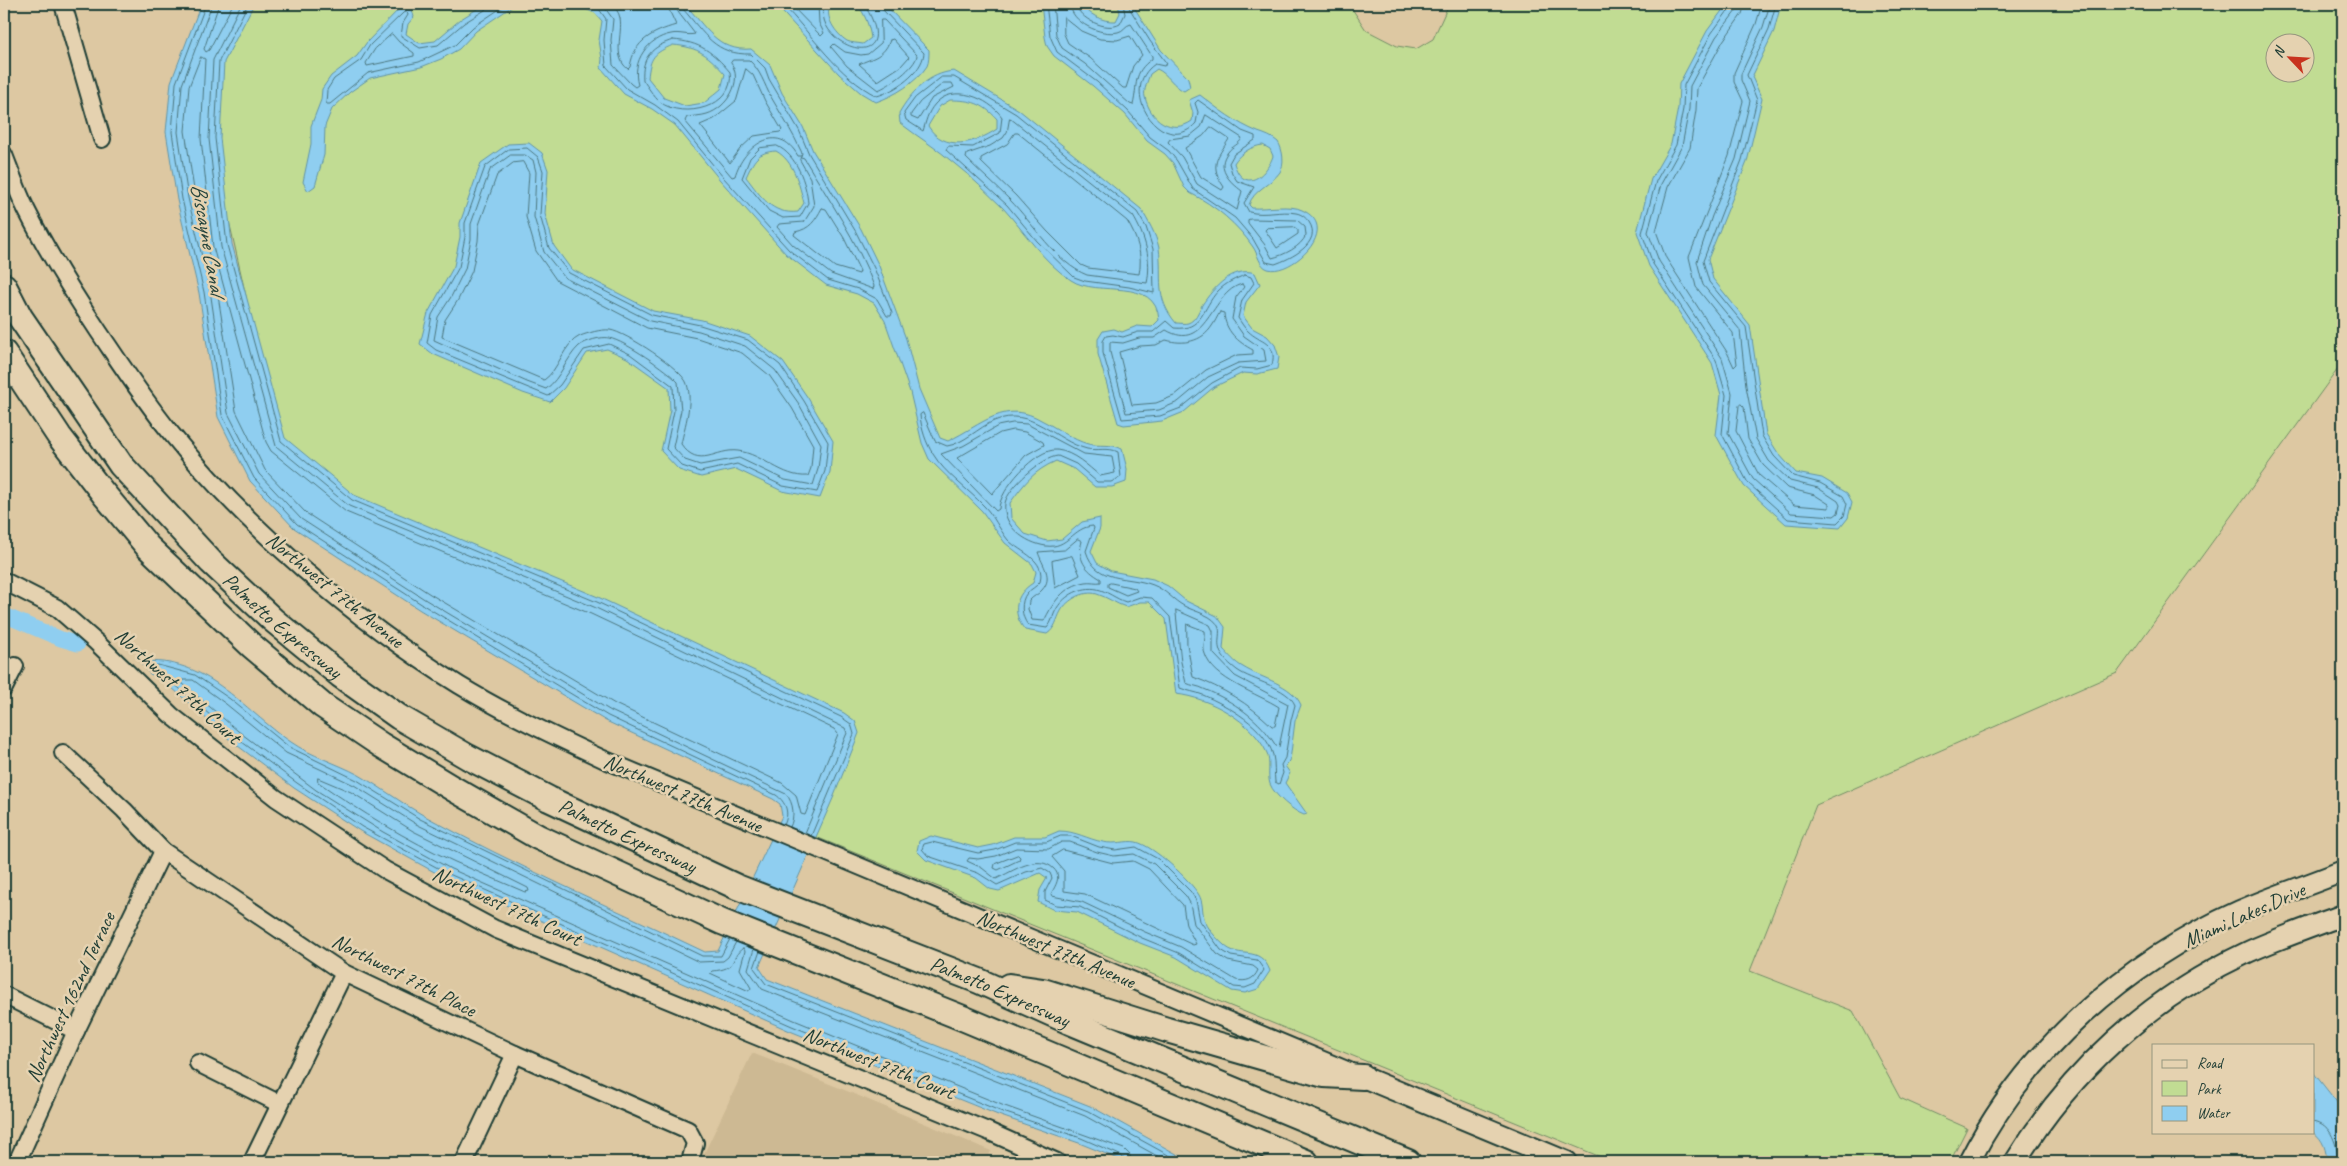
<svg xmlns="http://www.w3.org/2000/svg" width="2347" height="1166" viewBox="0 0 2347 1166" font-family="Caveat,sans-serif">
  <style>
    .built { fill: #cdb993 }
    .green { fill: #c1dc93; stroke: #708c64; fill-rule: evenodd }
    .water { fill: #8fcef0; stroke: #6294a5; fill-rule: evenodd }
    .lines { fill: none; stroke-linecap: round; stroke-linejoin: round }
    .shore { stroke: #4c777f; stroke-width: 1 }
    .canal { stroke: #8fcef0; stroke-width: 15 }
    .minor-casing { stroke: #1f3d34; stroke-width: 20 }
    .major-casing { stroke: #1f3d34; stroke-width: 24 }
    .highway-casing { stroke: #1f3d34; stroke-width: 28 }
    .minor { stroke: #e5d2b0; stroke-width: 16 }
    .major { stroke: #e5d2b0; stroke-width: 20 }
    .highway { stroke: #e5d2b0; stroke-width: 24 }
    .labels { text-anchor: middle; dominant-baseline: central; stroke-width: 5; stroke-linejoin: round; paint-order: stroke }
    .street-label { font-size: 21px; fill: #1f3d34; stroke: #e5d2b0 }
    .water-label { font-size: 22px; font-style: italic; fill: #25443d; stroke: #e5d2b0 }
  </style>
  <rect width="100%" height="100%" fill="#ddc8a2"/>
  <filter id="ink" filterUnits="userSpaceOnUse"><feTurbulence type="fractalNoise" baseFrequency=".02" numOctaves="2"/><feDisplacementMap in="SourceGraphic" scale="10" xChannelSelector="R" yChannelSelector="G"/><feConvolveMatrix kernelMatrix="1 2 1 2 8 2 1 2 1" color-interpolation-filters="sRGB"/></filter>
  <g filter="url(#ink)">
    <polygon class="built" points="752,1053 847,1091 991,1151 986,1162 700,1162"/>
    <path class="green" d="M247,4h1102l17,26 31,16 19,3 17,-10 16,-35h894v358l-226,311 -301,132 -66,166 103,40 47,87 67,30 -17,34h-337l-802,-327 43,-109 -499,-224 -78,-68 -63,-280 5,-91zM2274,42h30v30h-30z"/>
    <g class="water">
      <path d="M201,4h53l-30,58 -4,76 12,106 53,194 69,57 244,102 246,116 11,8 4,12 -25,63 -75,171 8,12 323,127 101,56h-65l-47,-19 -81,-28 -208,-84 -343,-152 -87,-48 -66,-43 -64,-48 -69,-62 -11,-4 -10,-12c66,-7 102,47 151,80 20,14 46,21 68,33 22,12 42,28 64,40 91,50 188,92 282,137l13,-1 64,-135 -2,-12 -7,-5 -167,-78 -186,-111 -126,-82 -44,-47 -32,-64 -19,-124 -22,-93 -11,-68 5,-50z"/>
      <polygon points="485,4 516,4 476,31 459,49 441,59 421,67 370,78 350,92 332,109 325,126 324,155 315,186 308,191 303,182 311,144 311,126 321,100 322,89 331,76 357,56 367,42 401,7 411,7 414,17 408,24 406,34 419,43 435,41 461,19"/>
      <path d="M572,4h113c20,22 33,48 66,45l19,16 12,28 21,34 10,24 48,78 18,37 27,73 13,50 21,49 8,3c34,-16 57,-43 95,-20 14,7 30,19 45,23 11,3 23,-1 34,5l5,20 -1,13 -14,5h-17l-21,-18 -18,-8c-23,10 -32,23 -46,42l1,15 14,16 22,7 15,-2 20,-17 18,-4v10l-9,23 6,12 14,8 42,8 15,7 18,15 31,15 8,11 -2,22c6,6 12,14 20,18 19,12 49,17 58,38l-6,16 -5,40 -5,5 5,7 -5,10 22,31 -3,1c-11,-4 -30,-20 -34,-31 -3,-9 1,-21 -3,-31 -15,-32 -57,-55 -91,-59l-10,-75 -17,-17h-9l-14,5c-10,-3 -19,-10 -29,-13 -13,-4 -30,6 -36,17 -5,9 -5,17 -14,23l-22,-4c-14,-17 -10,-36 8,-47l3,-11 -4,-8 -27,-21 -23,-32 -53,-52 -7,-16 -12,-51 -25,-71 -11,-18 -17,-9 -31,-9 -40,-31 -66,-74 -45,-55 -23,-16 -28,-15 -23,-26 1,-9 -3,-19 3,-19 -7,-8zM673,45c26,2 36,11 52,29l-4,15 -17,14 -19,3 -21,-8 -16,-20c2,-21 6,-25 25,-33zM776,151c18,10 23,33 28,52l-6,9c-27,3 -37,-16 -52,-35 8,-17 11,-25 30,-26z"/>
      <path d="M775,4h56c-8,12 5,30 16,37 4,2 11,2 16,3l8,-6c-2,-13 -6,-24 -14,-34h27l45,46c0,5 0,12 -2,16 -10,16 -33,30 -51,36l-15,-9 -22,-19z"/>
      <path d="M1041,4h38c12,10 21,18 37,17l4,-8 -2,-9h14l29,46 27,28 2,9 -6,4c-11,-5 -16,-17 -27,-22l-7,5c-2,6 -7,17 -5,23 5,23 27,38 47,24l1,-8 -4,-13 11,-5c18,14 36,28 58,37 6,2 15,5 20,10 5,8 7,22 2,30 -8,12 -27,18 -31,33l3,3c14,1 39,-4 50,2 41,18 -11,66 -34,59 -9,-3 -10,-15 -15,-22 -15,-22 -38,-42 -63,-54l-6,-6 -11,-24 -8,-9 -18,-13 -22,-27 -32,-28 -39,-30 -7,-10 -2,-9zM1263,145l7,4 3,7c-7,21 -30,38 -39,7 6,-10 18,-17 29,-18z"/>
      <polygon points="1727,4 1781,4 1774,31 1752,77 1762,99 1747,162 1708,259 1713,279 1750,325 1766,434 1778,453 1796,473 1822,478 1847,493 1852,502 1848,518 1840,528 1786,524 1744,486 1716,435 1721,395 1712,363 1649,266 1637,232 1651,179 1671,144 1678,108 1679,84 1707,31"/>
      <path d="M954,71l65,39 122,99c7,12 15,25 18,39 4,30 -5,49 17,75 3,0 9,1 12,0 8,-3 10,-11 14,-18 12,-18 31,-39 53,-32l5,11 -14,18 -3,14 9,12 15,8 8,9 4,12 -2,12 -20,5 -14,-1 -29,14 -30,25 -22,9 -38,4 -6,-2 -20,-69v-15l5,-8 11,-2 8,3 15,-6 15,1 7,-7c-3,-45 -62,-22 -88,-40 -28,-18 -46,-48 -68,-72 -15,-14 -31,-31 -48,-44 -17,-15 -37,-27 -55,-41l-1,-10c12,-21 30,-40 55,-42zM950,100c21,0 33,3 47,19v10c-22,15 -53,23 -69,-3l12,-20z"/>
      <polygon points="529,143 542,153 548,170 545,214 554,246 571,269 653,311 702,320 750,336 783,362 808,398 833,441 830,472 820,498 782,491 736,469 701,477 679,470 661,451 670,410 669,388 627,358 607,349 587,353 564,388 550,402 523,393 433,354 420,344 428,313 454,266 460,237 460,223 481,163 508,144"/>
      <path d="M1059,831c17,0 28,8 44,11 13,3 23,-2 33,0 18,4 54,38 63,53 4,7 3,15 5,23 3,10 12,20 20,27 15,15 36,-1 46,26l-12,18 -13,4 -13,-2 -56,-34 -36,-14 -63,-31 -23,-2 -16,-8 2,-12 7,-12 -7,-5 -41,18 -9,-2 -14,-11 -50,-18 -9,-9 2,-10 12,-5 47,12 15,-3 21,-8h31z"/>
      <path d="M2313,1072l30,38v52h-16c-1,-12 -3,-22 -14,-30z"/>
    </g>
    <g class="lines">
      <g class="shore">
        <path d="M206,4l-30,79 -4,49 10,67 22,93 18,123 32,63 43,46 126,81 185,111 168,79c10,7 14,18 8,30"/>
        <path d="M212,4l-30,81 -4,47 10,66 22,92 18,123 31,61 42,45 125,81 185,111 175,83c8,9 9,23 4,33"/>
        <polyline points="219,4 204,49 206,52 209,50 233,4"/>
        <polyline points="241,4 213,60 209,139 221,247 276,446 349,506 594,607 845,728 847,733 805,833"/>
        <polyline points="248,4 219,61 215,138 227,245 281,441 352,500 597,602 841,717 851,724 854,734 811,836"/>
        <polyline points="487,4 485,10 464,23 438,45 420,48 401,36 403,23 408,15 407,12 403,13 370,45 361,60 334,79 327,90 326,104 330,104 368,73 419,62 455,45 473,27 507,4"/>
        <path d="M586,4l13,5 7,10 -2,21 2,26 21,23 28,16 23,17 45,55 66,73 39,30 30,9 19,10 10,17h4l1,-3 -18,-45 -18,-36 -47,-78 -10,-24 -30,-51 -4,-11 -14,-14c-36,1 -46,-20 -68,-45l-1,-5"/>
        <path d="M602,4l11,15 -2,21 2,25 18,19 4,3 3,-2c-7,-24 10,-47 33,-51 8,-2 16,2 24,0l-17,-22 -2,-8"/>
        <path d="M612,4c3,4 7,8 8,14 3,16 -8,39 8,51l2,-2c4,-27 23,-35 46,-42l-6,-13 -2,-8"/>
        <path d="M782,4c30,30 56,73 95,92 18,-5 45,-23 47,-43l-42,-44 -1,-5"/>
        <polyline points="790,4 821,36 824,33 819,23 818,4"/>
        <path d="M825,4c-14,36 57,65 50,25 -2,-9 -6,-18 -12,-25"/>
        <path d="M1046,4l4,32 7,16 40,30 31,29 22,26 19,14 8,10 16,28 42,29 18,21 13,23 9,2c15,-5 48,-21 34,-42 -3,-4 -7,-8 -13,-9 -15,-3 -31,3 -47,-1l-5,-9 10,-16 -17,-6 -5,-8 -3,-10 5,-9 21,-14v-4l-13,-5 -44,-31 -3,3 3,9 -2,11c-31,36 -81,-32 -41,-59l9,2 3,-2 -17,-23 -22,-35 1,-2"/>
        <path d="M1053,4l3,31 6,13 23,16 45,40 3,1c5,-20 -1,-32 19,-46v-3l-21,-32c-6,1 -7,7 -13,8 -17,4 -47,-9 -48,-28"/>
        <path d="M1076,4c2,15 31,28 44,20l5,-10 -2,-10"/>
        <polyline points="1731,4 1730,8 1711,34 1684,85 1683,109 1676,145 1656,181 1642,233 1653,264 1716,360 1726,395 1722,434 1748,483 1788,519 1837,523 1844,516 1847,504 1843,496 1820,483 1793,476 1774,456 1762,436 1746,327 1709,282 1703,261 1742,160 1757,100 1747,75 1769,29 1776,4"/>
        <polyline points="1737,4 1736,11 1716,37 1690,86 1689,109 1682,146 1661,184 1648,232 1659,261 1722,358 1732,393 1728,433 1753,479 1791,513 1834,516 1838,513 1840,505 1838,501 1818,488 1790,481 1769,461 1756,439 1746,386 1740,330 1703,285 1697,261 1712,216 1736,159 1750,101 1741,80 1741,74 1763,27 1770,4"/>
        <polyline points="1745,4 1742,14 1723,41 1697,88 1696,110 1690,148 1668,187 1656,231 1666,258 1727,352 1734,367 1737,364 1733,333 1696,287 1689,257 1729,156 1743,101 1734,82 1734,73 1756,24 1762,4"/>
        <polygon points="1064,17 1081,31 1100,39 1117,40 1130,36 1142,55 1133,66 1126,88 1123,88 1090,58 1068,43 1064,34"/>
        <path d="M881,20h3l33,35c-1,12 -28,31 -39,35l-31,-24 -16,-19 3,-3 11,8 16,3 7,-1 13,-11z"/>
        <polygon points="392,34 399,42 414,53 414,56 367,66 366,63 375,49"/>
        <path d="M673,40c27,2 40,12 57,32 6,35 -47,48 -70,30 -6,-5 -12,-15 -17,-22 -2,-23 10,-34 30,-40z"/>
        <path d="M890,40l3,-1 16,18 -8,9 -23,15 -19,-17c13,-6 25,-7 31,-24z"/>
        <polygon points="201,57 205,59 201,139 213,247 266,442 271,451 346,512 591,614 834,729 838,734 805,815 801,814 796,795 782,783 615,704 430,594 306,513 265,470 236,411 217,289 195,196 185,131 189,87"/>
        <path d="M733,60h16c12,11 15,24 22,37 11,19 22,36 31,56l-1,3h-3c-20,-36 -55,-9 -63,20l-3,1 -47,-56 2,-4c6,-1 14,-1 20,-3 20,-6 37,-33 24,-51z"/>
        <polygon points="746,69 753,75 765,101 782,130 780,132 754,136 740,149 730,163 700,125 714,119 736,101"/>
        <path d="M942,77h12l62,37 121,98 9,15 7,22 1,44 -25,-6 -44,-6 -11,-4 -37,-36 -30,-36 -61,-55 2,-4 25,1 27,-14 2,-16c-13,-19 -49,-34 -67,-13 -8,9 -9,18 -12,27l-17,-11 -2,-7 11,-15z"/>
        <polygon points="944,83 952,83 954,87 932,98 918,120 911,117 911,114 920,102"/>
        <path d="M1206,115l36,23c-3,7 -10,8 -14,14 -13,16 2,30 14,39l-5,19 -40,-26 -15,-27 -14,-15 2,-3 20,-3 11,-9z"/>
        <path d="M1010,118l123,98c12,20 19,44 14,67l-60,-8c-31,-12 -54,-52 -77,-75 -14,-14 -30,-28 -44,-42l1,-4 23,-8 13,-8 4,-6z"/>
        <path d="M1211,127l18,12c-12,19 -20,26 -5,48l-2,3 -21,-13 -16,-29 18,-12z"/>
        <path d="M1015,133h3l109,88c10,16 16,34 12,53l-51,-6 -7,-3 -34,-34 -31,-35 -35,-34v-4l26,-14z"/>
        <path d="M777,146c20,9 29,37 31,57l-8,14 -17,1 -14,-7 -27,-33 8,-20 10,-10z"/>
        <polygon points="509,149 527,148 538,157 543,171 540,215 549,248 569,273 652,315 700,325 748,340 780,365 804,401 828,442 825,471 817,492 783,486 737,464 700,472 682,466 666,449 674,411 673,386 630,354 609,344 584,350 560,385 548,396 436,350 427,343 432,315 459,267 465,237 465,223 485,167"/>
        <path d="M511,155h14l8,5 3,12 -2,45 10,35 21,26 85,43 49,10 46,15 30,24 24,34 22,40 -3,25 -5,16 -28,-5 -46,-22 -39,7 -15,-5 -12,-13 8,-37 -3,-28c-11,-12 -53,-41 -69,-44 -7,-2 -24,3 -30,8 -13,12 -18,32 -33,43l-19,-7 -93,-42 4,-23 13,-20 14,-28 6,-30v-15l19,-54z"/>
        <path d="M801,157l3,1c25,42 53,82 70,128l-1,3 -42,-15 -38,-29 -16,-18 2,-3 25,-2 10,-16 -4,-28 -10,-18z"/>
        <path d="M523,162l6,11 -3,44 10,34 21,30 90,47 50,10 45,15 27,22 23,33 21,37 -2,23 -3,8c-26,2 -45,-22 -70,-25 -22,-3 -39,19 -57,-7 4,-19 12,-41 6,-60 -4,-15 -62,-52 -77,-54 -9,-1 -22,3 -30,6 -17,8 -21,34 -36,44l-102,-43 3,-17 13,-20 14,-29 6,-30 1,-16 18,-50 16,-12z"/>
        <path d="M822,208l4,1 18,29 16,33 -1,3 -24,-7 -41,-32 1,-3c15,-3 20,-11 27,-24z"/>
        <path d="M1251,219l46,1 8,7 1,8c-5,12 -22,20 -34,23l-7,-13 -17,-22v-3z"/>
        <polygon points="1294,227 1298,230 1298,234 1277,248 1265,230 1267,228"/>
        <path d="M1245,275l6,2 3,6 -12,17 -4,18c3,4 6,10 10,13 12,12 30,11 24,34l-15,4 -17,-1 -28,15 -31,25 -21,8 -38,3 -19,-66v-12l3,-5 7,-1 10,2 15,-5h15l13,-11 8,7c29,3 28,-20 44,-37 8,-8 17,-12 27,-16z"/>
        <path d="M1242,284l2,3 -8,10 -4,22 12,17 20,14 2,11 -28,2 -30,14 -30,25 -19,8 -33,3 -16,-61v-10l13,1 16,-5h15l12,-8c41,24 44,-38 76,-46z"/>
        <path d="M1220,312l4,1c1,18 14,29 29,37v4l-16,1 -31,15 -32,26 -18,7 -24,2 -13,-53 21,-6 16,-1 10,-5c17,5 36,2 46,-14 3,-4 5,-9 8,-14z"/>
        <polygon points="1741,404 1744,407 1748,439 1763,465 1787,488 1815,495 1829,504 1829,508 1794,505 1759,475 1736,431 1739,406"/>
        <path d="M923,413l12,28 12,5c16,-2 32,-19 47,-25 37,-16 61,20 93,28 10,2 22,-2 31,3l3,25 -10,5h-14l-21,-18 -18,-8c-16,1 -50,32 -53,47 -3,23 20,40 41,43 22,3 27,-19 47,-20l1,2 -8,23c10,33 41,24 67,34 13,5 20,15 31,21 11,6 31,9 35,22 1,3 0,8 0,11 -2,15 7,22 18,31 15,11 51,17 58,35l-4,15 -6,38 -4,7 2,8 -4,11 -4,-2c-1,-8 0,-19 -2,-27 -8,-29 -45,-49 -70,-60 -7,-3 -16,-4 -23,-7l-10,-71 -18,-19 -12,-1 -14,5c-10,-3 -19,-11 -29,-13 -15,-3 -32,6 -40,19 -4,6 -5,15 -10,20l-19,-3c-7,-8 -8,-24 -1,-32 4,-4 9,-6 13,-11 6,-23 -19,-29 -32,-42 -9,-11 -14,-24 -24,-34 -16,-17 -39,-32 -51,-52 -7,-11 -12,-26 -13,-39z"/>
        <path d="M1013,423l14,1 57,30 28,3 3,16 -15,3c-12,-10 -26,-24 -43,-26 -21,-2 -58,40 -58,59l-3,2 -55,-57 22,-8 35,-20z"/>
        <polygon points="1013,430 1025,432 1043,442 1044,445 1026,455 992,494 957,458 1000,433"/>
        <path d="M1078,539l4,2c-5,18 3,29 19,38v3c-5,1 -10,-1 -15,0 -23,4 -33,21 -42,39l-12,-1 -4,-11 1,-8c4,-5 9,-6 13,-11 12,-13 0,-25 -4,-38l26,-2z"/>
        <polygon points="1072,556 1080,575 1055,588 1052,561"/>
        <polygon points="1111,583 1135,588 1137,591 1126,595 1108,587 1108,584"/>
        <path d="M1176,610l34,15 3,6v22l22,23 53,28 -9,43 -3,-1c-16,-27 -43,-45 -72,-57 -5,-3 -12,-3 -18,-6l-5,-21z"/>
        <path d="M1187,624l18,7c1,8 -3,16 0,23 8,26 54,40 74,53l-4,19h-3c-24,-23 -49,-38 -79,-49l-6,-33z"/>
        <path d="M318,778l33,14 62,39 115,57 1,3 -4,1c-23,-10 -47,-20 -70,-30 -48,-22 -94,-50 -137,-80z"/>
        <polygon points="1061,836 1071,836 1099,847 1115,850 1136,847 1158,859 1191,892 1196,900 1200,921 1221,950 1231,956 1257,960 1264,970 1255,984 1245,988 1234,987 1179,953 1142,938 1080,907 1056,905 1045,900 1045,892 1052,878 1050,873 1042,868 1026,872 997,885 978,873 928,856 922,849 924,844 932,842 978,853 995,850 1015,842 1046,842"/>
        <path d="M1062,842h8l27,10 17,4 20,-2 20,10 32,32 4,7 4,21 23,30 11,7 25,5 5,4c-4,10 -12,12 -22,10l-55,-33 -36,-15 -63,-30 -30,-6 -1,-2c4,-8 11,-17 3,-25 -16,-16 -41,2 -58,10l-14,-11 -15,-7 2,-3 9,1 18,-3 20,-8 32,1z"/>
        <polygon points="1063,850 1113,863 1133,861 1149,869 1183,905 1186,925 1196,944 1193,945 1085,894 1064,891 1064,871 1052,857"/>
        <polygon points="1018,855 1020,857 1019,860 998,870 994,868 995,864"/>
        <polyline points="730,939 721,956 702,956 420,819 357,780 289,747 230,699 195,675 158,665 152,667 153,670 164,675 234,736 297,783 362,827 449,874 792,1026 1000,1111 1081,1138 1122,1156 1125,1162"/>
        <polyline points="736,942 728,957 723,961 699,962 416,824 354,785 286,753 226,704 193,680 182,680 182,683 238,731 316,790 383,832 451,869 794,1020 1002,1105 1124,1149 1130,1155 1132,1162"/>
        <path d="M743,948l2,3 -5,18 11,19 -2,3 -39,-18 2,-2c27,-2 17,-13 31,-23z"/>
        <polyline points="754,949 748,969 762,989 1085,1116 1168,1162"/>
        <polyline points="760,951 754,968 766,984 1088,1111 1181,1162"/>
        <path d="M2313,1121c19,2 25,26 25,41"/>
      </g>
      <polyline class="canal" points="4,615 61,639 78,644"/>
      <defs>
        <g id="minor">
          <polyline points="63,4 102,139"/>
          <path d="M4,155c7,18 14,38 23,56 21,42 46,82 72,121 23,34 45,68 71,100 76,95 186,189 289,253 46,28 95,51 144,74l746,312"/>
          <polyline points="4,581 57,608 96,642 171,715 276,798 385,870 495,929 990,1132 1057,1162"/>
          <polyline points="4,688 15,666"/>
          <polyline points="63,753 124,810 163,851 344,973 515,1054 688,1130 695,1143 690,1162"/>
          <polyline points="4,995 76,1031"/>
          <polyline points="198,1063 280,1104"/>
          <polyline points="17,1162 76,1031 163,851"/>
          <polyline points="252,1162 344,973"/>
          <polyline points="464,1162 515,1054"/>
        </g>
        <g id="major">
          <polyline points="1363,1077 1567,1162"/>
          <path d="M1969,1162c57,-112 157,-200 271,-251 34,-15 69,-26 103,-40"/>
          <path d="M2015,1162c56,-92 135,-164 233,-210 31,-14 63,-25 95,-37"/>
        </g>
        <g id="highway">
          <path id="s1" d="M4,286l16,31 101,148 90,97 62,58 67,55 59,42 69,40 81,42 188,88 242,94 91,41 338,140"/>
          <polyline points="4,353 59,436 103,493 148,547 252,646 323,706 381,745 452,788 538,837 722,922 965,1019 1306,1162"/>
          <polyline points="1009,986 1043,991 1167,1030 1324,1075 1363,1077"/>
        </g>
      </defs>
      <use href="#minor" class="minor-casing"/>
      <use href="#major" class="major-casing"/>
      <use href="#highway" class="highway-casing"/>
      <use href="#minor" class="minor"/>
      <use href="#major" class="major"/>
      <use href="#highway" class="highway"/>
    </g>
  </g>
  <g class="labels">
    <g class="street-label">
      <text transform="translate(335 590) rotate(39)">Northwest 77th Avenue</text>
      <text stroke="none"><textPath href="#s1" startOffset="442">Palmetto Expressway</textPath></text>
      <text transform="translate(178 686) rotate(42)">Northwest 77th Court</text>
      <text transform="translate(683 793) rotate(23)">Northwest 77th Avenue</text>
      <text stroke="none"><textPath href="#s1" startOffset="848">Palmetto Expressway</textPath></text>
      <text transform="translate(507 906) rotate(25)">Northwest 77th Court</text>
      <text transform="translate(2244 915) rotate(-24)">Miami Lakes Drive</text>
      <text transform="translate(1056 949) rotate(23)">Northwest 77th Avenue</text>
      <text transform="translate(404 975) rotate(27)">Northwest 77th Place</text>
      <text stroke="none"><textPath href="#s1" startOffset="1252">Palmetto Expressway</textPath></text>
      <text transform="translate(70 997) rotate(-65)">Northwest 162nd Terrace</text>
      <text transform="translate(879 1063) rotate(22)">Northwest 77th Court</text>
    </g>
    <g class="water-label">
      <text transform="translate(208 239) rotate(80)">Biscayne Canal</text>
    </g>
  </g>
  <rect width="2347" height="1166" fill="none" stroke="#e5d2b0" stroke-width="20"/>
  <rect x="10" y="10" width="2327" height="1146" fill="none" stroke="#1f3d34" stroke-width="2" filter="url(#ink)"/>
  <rect x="2152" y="1044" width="162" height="90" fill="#e5d2b0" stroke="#96967e"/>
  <rect x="2162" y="1060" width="25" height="8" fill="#e5d2b0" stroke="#96967e"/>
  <text x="2197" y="1068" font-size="15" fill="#1f3d34">Road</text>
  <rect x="2162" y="1081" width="25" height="15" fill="#c1dc93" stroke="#96967e"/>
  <text x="2197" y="1094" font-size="15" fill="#1f3d34">Park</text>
  <rect x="2162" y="1106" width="25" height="15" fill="#8fcef0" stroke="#96967e"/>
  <text x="2197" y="1118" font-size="15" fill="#1f3d34">Water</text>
  <g transform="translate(2290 58) rotate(295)"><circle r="24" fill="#e5d2b0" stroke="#96967e"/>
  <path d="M0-4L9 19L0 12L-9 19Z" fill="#c8321e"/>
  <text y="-8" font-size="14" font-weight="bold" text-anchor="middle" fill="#1f3d34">N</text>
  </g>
</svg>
